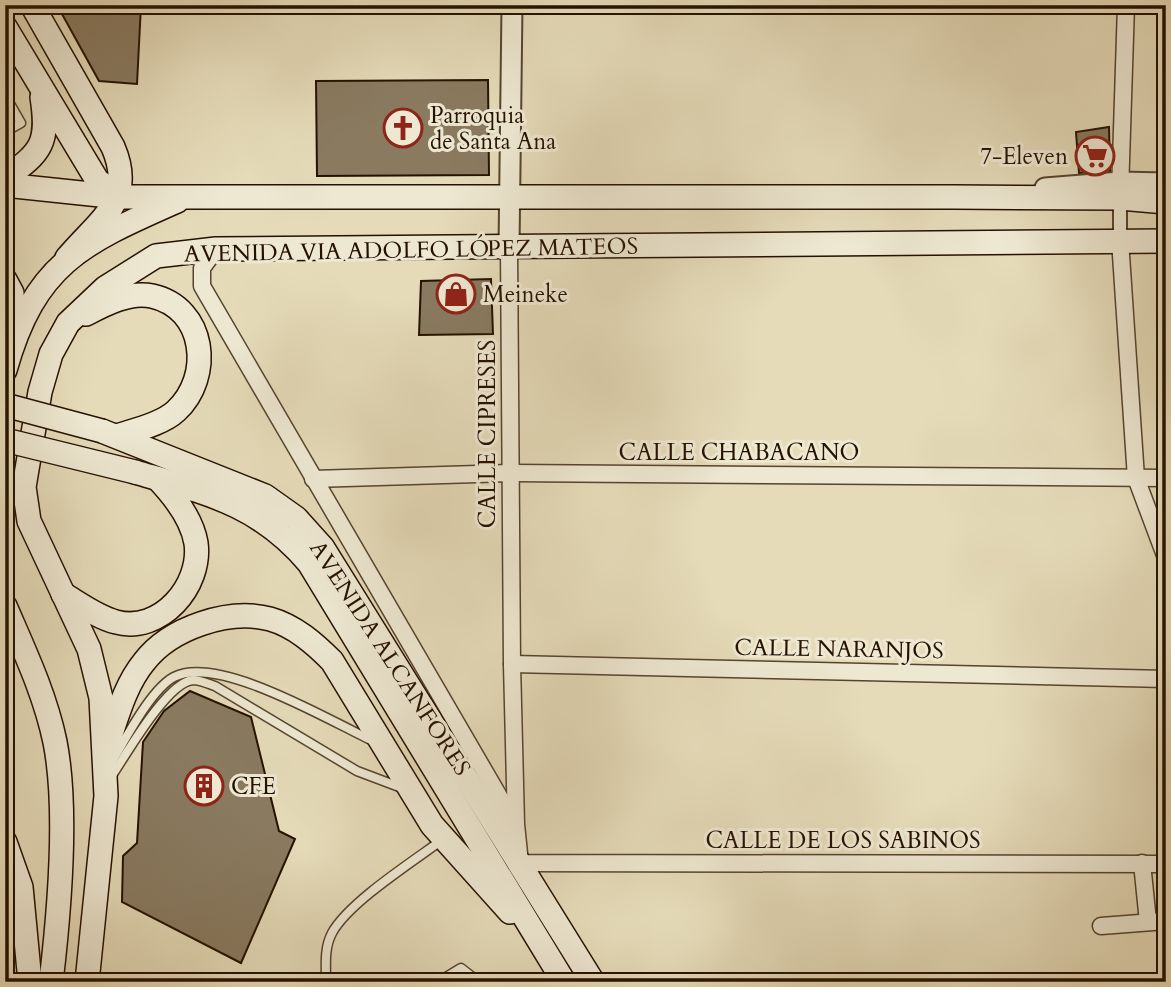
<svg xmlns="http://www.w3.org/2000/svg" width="1171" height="987" viewBox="0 0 1171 987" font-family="Cardo,serif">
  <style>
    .building { fill: #897a60; stroke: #251100; stroke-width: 2 }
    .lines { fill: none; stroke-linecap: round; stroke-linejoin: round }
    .service-casing { stroke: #55442e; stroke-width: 11 }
    .pedestrian-casing { stroke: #55442e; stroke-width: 16 }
    .minor-casing { stroke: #55442e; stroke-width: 19 }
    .tertiary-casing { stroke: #55442e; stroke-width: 23 }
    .secondary-casing { stroke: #251100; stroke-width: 26 }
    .service { stroke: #eee8d2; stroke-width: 8 }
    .pedestrian { stroke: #eee8d2; stroke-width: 12 }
    .minor { stroke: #eee8d2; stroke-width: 16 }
    .tertiary { stroke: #eee8d2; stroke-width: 19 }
    .secondary { stroke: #eee8d2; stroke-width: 23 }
    .secondary-bridge-casing { stroke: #251100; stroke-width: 26; stroke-linecap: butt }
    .secondary-bridge { stroke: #eee8d2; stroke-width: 23 }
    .labels { text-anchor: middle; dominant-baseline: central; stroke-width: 6; stroke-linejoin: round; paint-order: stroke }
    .poi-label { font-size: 23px; fill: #251100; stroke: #eee8d2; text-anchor: start }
    .street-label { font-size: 23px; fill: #251100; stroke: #eee8d2 }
  </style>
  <rect width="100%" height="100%" fill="#e5dbb9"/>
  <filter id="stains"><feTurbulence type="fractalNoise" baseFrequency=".00286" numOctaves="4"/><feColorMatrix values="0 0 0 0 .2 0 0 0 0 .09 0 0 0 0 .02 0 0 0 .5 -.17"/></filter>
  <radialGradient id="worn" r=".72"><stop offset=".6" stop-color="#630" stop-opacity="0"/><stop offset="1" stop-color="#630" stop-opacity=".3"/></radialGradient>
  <g class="building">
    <polygon points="57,5 141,5 137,84 99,81"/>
    <polygon points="488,80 489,175 317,176 316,81"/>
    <polygon points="1109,127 1110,171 1079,173 1076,132"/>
    <polygon points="491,279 493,334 419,335 421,281"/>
    <polygon points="190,691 251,717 279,831 295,839 241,963 122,902 123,856 137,843 143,742 164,711"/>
  </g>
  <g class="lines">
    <defs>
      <g id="service">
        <polyline points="5,95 21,123 5,132"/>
        <path d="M111,763c14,-23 40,-74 63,-86 44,-23 156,44 199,64"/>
        <path d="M111,777c15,-22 56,-95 82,-97 7,0 16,4 22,6l142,85 45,17"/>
        <path d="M326,982c0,-17 -2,-34 6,-49 16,-30 80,-71 110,-93"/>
        <polyline points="438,982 461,968 479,982"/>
      </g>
      <polyline id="pedestrian" points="1120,240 1120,198"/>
      <g id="minor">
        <polyline points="1120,192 1126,5"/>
        <polyline points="1120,240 1136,478 1166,558"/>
        <polyline points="509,248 512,664 516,824 520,863 1166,864"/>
        <polyline points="216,249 202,268 202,286 514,822"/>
        <polyline points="313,479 512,473 1166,478"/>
        <polyline points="512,664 1166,679"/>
        <polyline points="1142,863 1148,922"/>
        <polyline points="1101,926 1166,921"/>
      </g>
      <g id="tertiary">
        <polyline points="1045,188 1120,182 1166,183"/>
        <polyline points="509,248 512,5"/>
      </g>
      <g id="secondary">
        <path d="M32,5l81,142c23,53 -13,72 -46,111"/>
        <polyline points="5,27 97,180 119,197"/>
        <path d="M5,178c37,-26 44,-35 37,-81"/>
        <polyline points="5,185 119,197 953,197 1120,198 1166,202"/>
        <polyline points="5,280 12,293 14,331"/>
        <path d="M86,314c19,-10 44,-23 66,-18 54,12 61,81 24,115 -14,13 -41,19 -59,25"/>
        <path d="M5,370c30,-107 77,-127 172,-169"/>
        <polyline points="102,431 265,496 296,518 323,548 593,982"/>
        <path d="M135,472c72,21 124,32 174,91l255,419"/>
        <path d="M63,594c17,10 34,23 53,28 44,12 86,-36 80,-79 -4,-24 -22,-47 -38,-64"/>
        <path d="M5,606c19,44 40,88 50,136 13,66 4,172 -4,240"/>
        <path d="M109,740c9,-27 17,-56 35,-78 26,-34 85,-54 126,-43 25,7 45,25 62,42l100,164 78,87"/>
        <polyline points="5,842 21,887 30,982"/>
        <polyline points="87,982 106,796 101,698 89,649 29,521 24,487 40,392 51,354 68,323 105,288 156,256 216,249 1166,241"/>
      </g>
    </defs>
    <use href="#service" class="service-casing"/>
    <use href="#pedestrian" class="pedestrian-casing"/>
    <use href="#minor" class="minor-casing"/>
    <use href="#tertiary" class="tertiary-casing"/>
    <use href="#secondary" class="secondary-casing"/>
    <use href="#service" class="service"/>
    <use href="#pedestrian" class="pedestrian"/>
    <use href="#minor" class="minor"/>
    <use href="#tertiary" class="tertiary"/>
    <use href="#secondary" class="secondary"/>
    <defs>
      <g id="secondary-bridge">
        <polyline points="5,405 102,431"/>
        <polyline points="5,440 135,472"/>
      </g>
    </defs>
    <use href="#secondary-bridge" class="secondary-bridge-casing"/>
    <use href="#secondary-bridge" class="secondary-bridge"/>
  </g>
  <defs>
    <symbol id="church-ring" viewBox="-11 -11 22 22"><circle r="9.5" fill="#eee8d2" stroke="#8f2418" stroke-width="1.5"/><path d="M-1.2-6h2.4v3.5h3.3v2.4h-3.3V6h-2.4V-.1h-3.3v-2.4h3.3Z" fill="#8f2418"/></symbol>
    <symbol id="supermarket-ring" viewBox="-11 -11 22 22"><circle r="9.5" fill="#eee8d2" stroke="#8f2418" stroke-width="1.5"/><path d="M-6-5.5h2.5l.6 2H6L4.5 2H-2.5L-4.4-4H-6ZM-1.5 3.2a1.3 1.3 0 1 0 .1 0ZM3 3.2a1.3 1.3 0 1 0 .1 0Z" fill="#8f2418"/></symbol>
    <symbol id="shop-ring" viewBox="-11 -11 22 22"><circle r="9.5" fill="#eee8d2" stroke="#8f2418" stroke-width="1.5"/><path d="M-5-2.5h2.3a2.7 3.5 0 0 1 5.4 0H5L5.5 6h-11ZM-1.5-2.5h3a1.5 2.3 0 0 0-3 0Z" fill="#8f2418"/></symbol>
    <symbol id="building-ring" viewBox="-11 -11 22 22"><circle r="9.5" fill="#eee8d2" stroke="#8f2418" stroke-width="1.5"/><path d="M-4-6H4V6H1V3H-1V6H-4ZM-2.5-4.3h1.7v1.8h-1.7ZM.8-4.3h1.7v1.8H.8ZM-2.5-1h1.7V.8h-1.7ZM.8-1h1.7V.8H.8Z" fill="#8f2418"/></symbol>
  </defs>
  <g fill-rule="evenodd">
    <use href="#church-ring" x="381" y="106" width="44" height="44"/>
    <use href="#supermarket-ring" x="1073" y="134" width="44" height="44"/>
    <use href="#shop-ring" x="434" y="272" width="44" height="44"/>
    <use href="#building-ring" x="182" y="764" width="44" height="44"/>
  </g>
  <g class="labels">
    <g class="poi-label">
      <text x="430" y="115">Parroquia<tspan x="430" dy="26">de Santa Ana</tspan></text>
      <text x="1068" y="156" text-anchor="end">7-Eleven</text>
      <text x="483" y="294">Meineke</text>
      <text x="231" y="786">CFE</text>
    </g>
    <g class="street-label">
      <text transform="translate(411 250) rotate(-1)">AVENIDA VIA ADOLFO LÓPEZ MATEOS</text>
      <text transform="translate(487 434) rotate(-90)">CALLE CIPRESES</text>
      <text x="739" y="452">CALLE CHABACANO</text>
      <text transform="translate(839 649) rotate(1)">CALLE NARANJOS</text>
      <text transform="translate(390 658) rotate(57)">AVENIDA ALCANFORES</text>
      <text x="843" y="840">CALLE DE LOS SABINOS</text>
    </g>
  </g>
  <rect width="1171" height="987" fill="none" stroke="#e5dbb9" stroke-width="28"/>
  <rect x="7" y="7" width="1157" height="973" fill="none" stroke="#251100" stroke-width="3.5"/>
  <rect x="14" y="14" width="1143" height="959" fill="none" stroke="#251100" stroke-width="2"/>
  <rect width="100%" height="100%" filter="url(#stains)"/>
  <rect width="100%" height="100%" fill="url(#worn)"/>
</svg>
